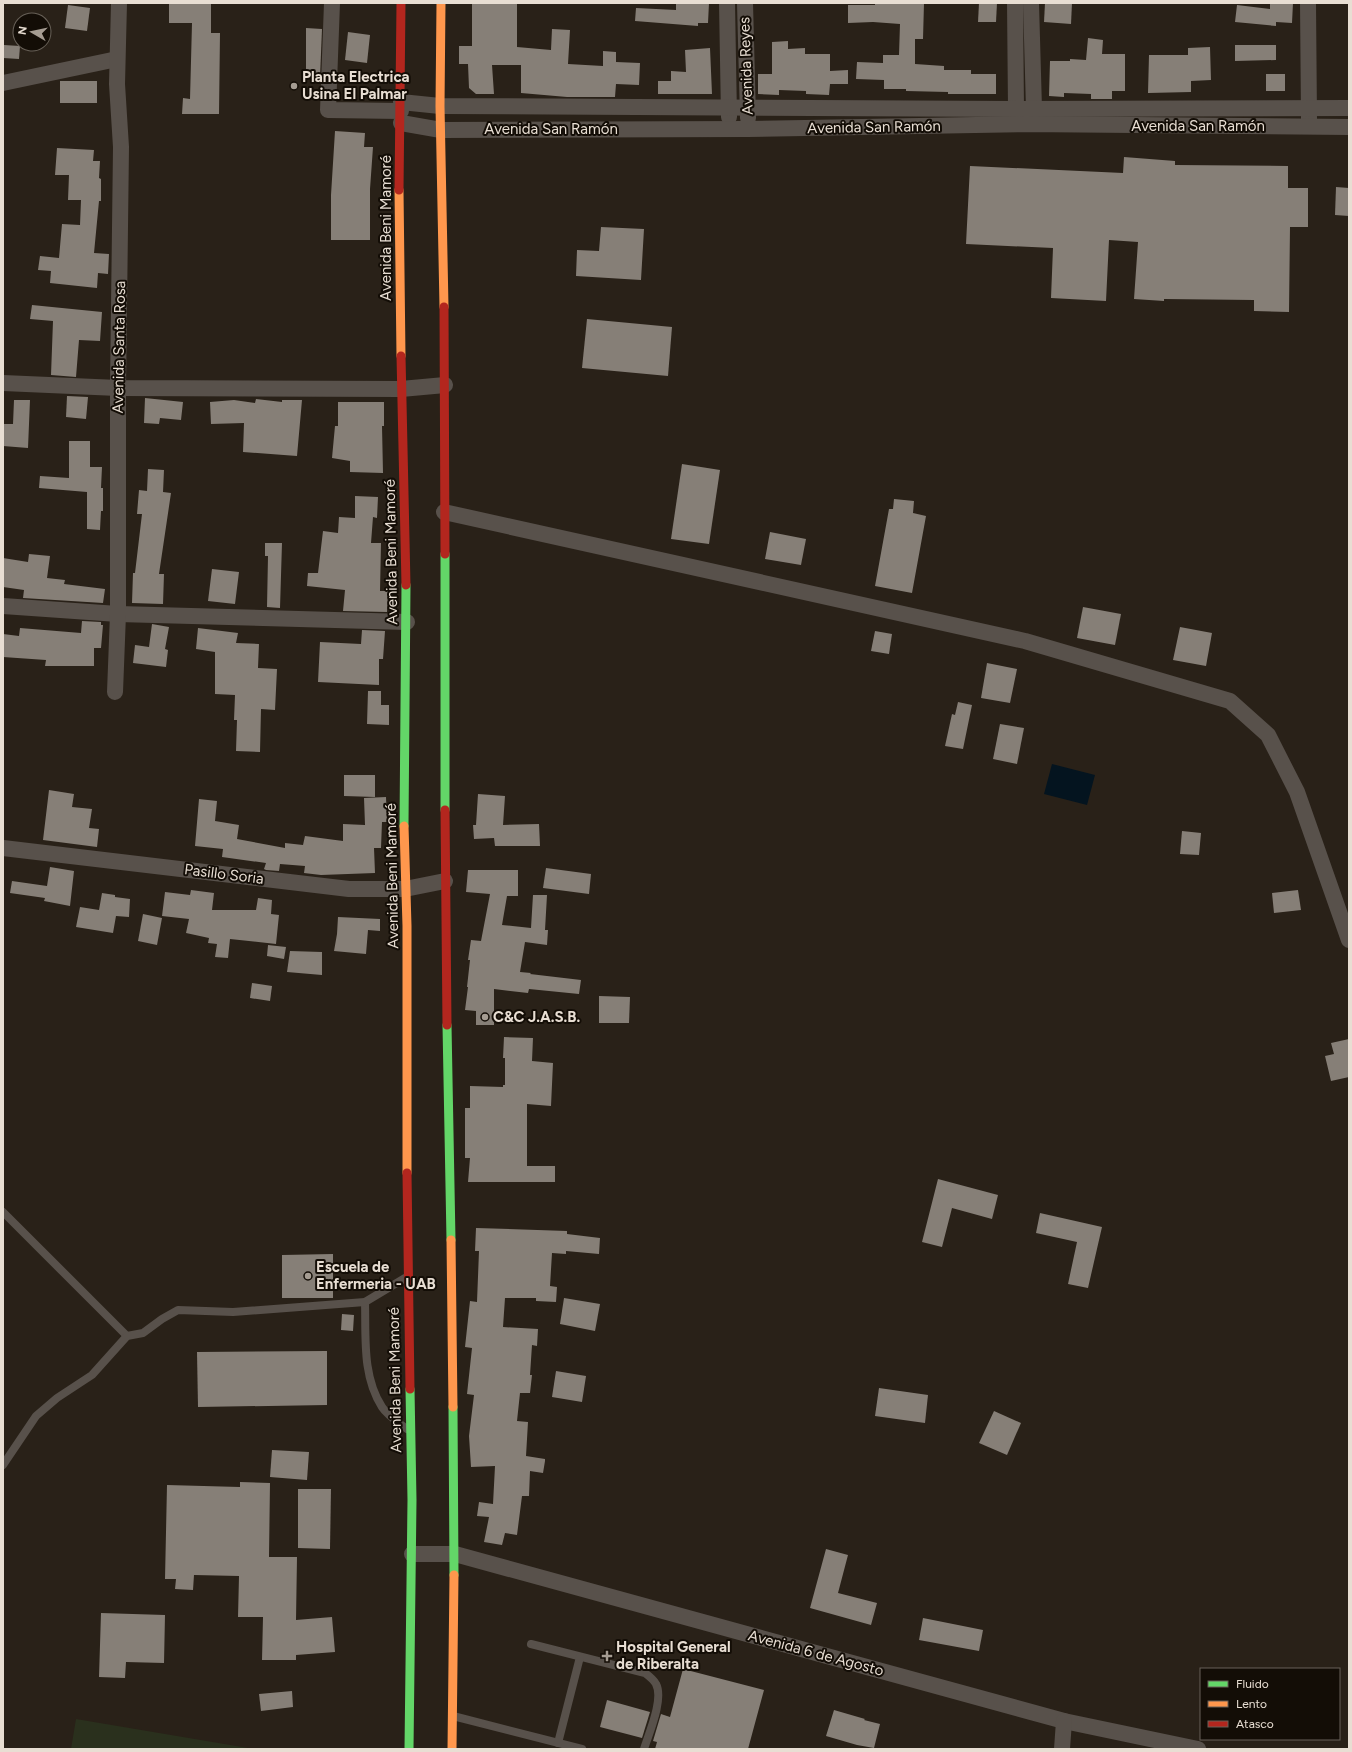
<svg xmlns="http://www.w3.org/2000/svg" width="1352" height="1752" viewBox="0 0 1352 1752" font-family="Figtree,sans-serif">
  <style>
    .green { fill: #2a301d }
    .water { fill: #04141f }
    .building { fill: #867f77 }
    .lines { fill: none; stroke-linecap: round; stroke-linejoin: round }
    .lane { stroke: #58514b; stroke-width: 8 }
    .street { stroke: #58514b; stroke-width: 16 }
    .fast { stroke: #63d668; stroke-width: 9 }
    .slow { stroke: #ff974d; stroke-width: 9 }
    .jam { stroke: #b3261e; stroke-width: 9 }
    .poi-dot { fill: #a59c92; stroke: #130d06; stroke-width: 1.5 }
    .labels { text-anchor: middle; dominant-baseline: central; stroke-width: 4; stroke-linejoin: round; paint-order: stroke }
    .street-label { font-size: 15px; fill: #e8ded3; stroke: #130d06 }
    .poi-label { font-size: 15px; font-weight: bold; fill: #e8ded3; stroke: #130d06; text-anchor: start }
  </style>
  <rect width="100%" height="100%" fill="#292118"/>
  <polygon class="green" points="76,1719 254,1749 71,1749"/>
  <polygon class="water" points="1052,764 1095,775 1087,805 1044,794"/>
  <g class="building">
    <polygon points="169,3 211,3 211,33 220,33 219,114 182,114 183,98 190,99 192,23 169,23"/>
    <polygon points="472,3 517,3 517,47 551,50 552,29 570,30 568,64 603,66 603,51 616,52 616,62 640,63 639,85 616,84 615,97 567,97 521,93 521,65 492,65 494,94 476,94 469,88 468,64 459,64 459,46 472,46"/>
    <polygon points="676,3 709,3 708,23 698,23 698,26 635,21 636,8 676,10"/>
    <polygon points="875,3 924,3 923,39 915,39 915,64 944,66 944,70 971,70 971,74 996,74 996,94 948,94 948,92 906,91 906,89 884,89 884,80 856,79 857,62 883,63 883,55 899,55 900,24 873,22 848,23 848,5 875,5"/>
    <polygon points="979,3 997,3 996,22 978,22"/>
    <polygon points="1045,3 1072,3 1071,24 1044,22"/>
    <polygon points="1270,3 1293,3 1292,23 1276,22 1276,26 1235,22 1237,5 1270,9"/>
    <polygon points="68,5 90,8 87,31 65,28"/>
    <polygon points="306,28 322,29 320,77 306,77"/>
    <polygon points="348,32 370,35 367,63 345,60"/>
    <polygon points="1088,38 1103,40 1102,54 1125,54 1125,91 1112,91 1112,99 1091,99 1091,94 1064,93 1064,97 1049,96 1050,61 1070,61 1070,59 1086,60"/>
    <polygon points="788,41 788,49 805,48 805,54 830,54 830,71 848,70 848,84 830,84 829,95 806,94 806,91 779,90 779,95 758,94 758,74 772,74 772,42"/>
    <polygon points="4,45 20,46 19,59 3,58"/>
    <polygon points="1235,45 1276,45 1276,60 1235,61"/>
    <polygon points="1210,47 1211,80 1191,81 1191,92 1148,93 1149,55 1188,55 1188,48"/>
    <polygon points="710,48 712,94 658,94 658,81 671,81 671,71 686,72 685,50"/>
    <rect x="1266" y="74" width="19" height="17"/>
    <rect x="60" y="81" width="37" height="22"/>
    <polygon points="335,131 365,133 364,147 373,147 370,189 370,240 331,240 331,195"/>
    <polygon points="57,148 94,150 93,161 100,161 99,178 101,179 101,201 99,201 94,253 109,254 108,274 98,273 97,288 50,283 51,271 38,270 40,256 59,258 62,224 80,225 81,200 68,200 69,175 55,175"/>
    <polygon points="1124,157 1175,161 1175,165 1288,166 1288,188 1308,188 1308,227 1290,227 1289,312 1254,311 1254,300 1164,299 1164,301 1134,299 1138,242 1109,240 1106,301 1051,298 1053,248 966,244 970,166 1123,173"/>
    <polygon points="1336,187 1349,188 1349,216 1335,215"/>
    <polygon points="601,227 644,229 641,280 576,276 577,250 599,251"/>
    <polygon points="32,305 102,312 100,341 79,340 76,377 51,375 53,321 30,319"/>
    <polygon points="587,319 672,327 668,376 582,368"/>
    <polygon points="67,396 88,397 86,419 66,417"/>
    <polygon points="145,398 183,402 181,420 160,418 159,424 144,423"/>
    <polygon points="256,399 282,402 282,400 302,400 297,456 243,452 244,423 211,424 210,402 234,400 255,403"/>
    <polygon points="14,400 30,400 28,448 3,446 3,424 13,424"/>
    <polygon points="338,402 384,402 384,426 382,426 383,473 350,472 350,461 332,458 335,426 338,426"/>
    <polygon points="69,441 90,441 90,467 102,467 101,488 103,488 103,511 101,511 100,530 87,529 87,492 39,488 40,476 69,478"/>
    <polygon points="682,464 720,470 709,544 671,539"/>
    <polygon points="148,469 164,470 163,492 171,493 159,574 164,574 163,604 132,603 133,573 135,573 142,514 137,514 139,490 147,491"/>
    <polygon points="355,496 378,497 377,518 373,517 371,543 381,543 380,591 388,591 387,612 343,611 345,590 307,586 308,573 318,573 323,531 338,533 339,517 355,518"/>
    <polygon points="894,499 914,501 913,513 926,516 912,593 875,586 889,509 893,509"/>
    <polygon points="770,532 806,539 801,565 765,559"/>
    <polygon points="265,543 282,543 280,608 267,607 268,556 265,556"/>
    <polygon points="29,554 50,556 47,578 65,580 64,584 105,589 103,603 23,598 24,590 3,587 3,558 28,562"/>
    <polygon points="212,569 239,572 235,604 208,601"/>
    <polygon points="1083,607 1121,614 1115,645 1077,638"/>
    <polygon points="82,621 101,622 101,625 103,625 101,648 94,648 94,666 45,666 46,660 3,657 3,634 19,636 20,628 81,633"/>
    <polygon points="152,624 169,627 165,649 168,650 166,667 133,663 135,645 149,647"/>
    <polygon points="1180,627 1212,633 1206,666 1173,660"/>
    <polygon points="198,628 238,633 236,643 259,644 258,668 277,669 275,710 261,709 260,752 236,751 237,720 234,720 235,695 215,694 215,652 196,649"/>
    <polygon points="362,630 385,631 383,659 379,659 379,685 318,682 320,642 361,644"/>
    <polygon points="875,631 892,634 889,654 871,651"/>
    <polygon points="987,663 1017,669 1010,703 981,698"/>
    <polygon points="368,691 381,691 381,705 389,705 389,725 367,724"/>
    <polygon points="958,702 972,705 963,749 945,746 952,714 955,715"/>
    <polygon points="1000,724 1024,728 1017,764 993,759"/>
    <polygon points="344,775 375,775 375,797 344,796"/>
    <polygon points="49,790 74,794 72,807 92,809 89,828 99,829 97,847 43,840"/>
    <polygon points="478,794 505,796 503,825 539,824 540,846 495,846 494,838 474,839 473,825 476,825"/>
    <polygon points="386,797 387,822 382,822 381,848 374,848 375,873 321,875 304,873 305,866 280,864 279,871 266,870 264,869 266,863 222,857 223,849 195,846 199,799 217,801 215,821 239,825 237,839 285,848 285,843 303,845 305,836 343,841 343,824 365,825 364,798"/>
    <polygon points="1182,831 1201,833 1199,855 1180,854"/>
    <polygon points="50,867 74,871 70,906 44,901 45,898 10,893 12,881 47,886"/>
    <polygon points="546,868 591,874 589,894 543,888"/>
    <polygon points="468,870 518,870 518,896 507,896 502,925 531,928 533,895 547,895 545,930 548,930 547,945 525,942 520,972 531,973 530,974 581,980 579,994 529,989 528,993 494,989 494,1025 476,1025 476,1011 465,1010 468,987 467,987 470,960 468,960 471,940 481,941 490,894 466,892"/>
    <polygon points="191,890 214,893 212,910 256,910 258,898 272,900 271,914 279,915 276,944 230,939 228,958 215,957 217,944 208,943 209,938 186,933 189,919 162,916 165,892 190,895"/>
    <polygon points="1298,890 1301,910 1274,913 1272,893"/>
    <polygon points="102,893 115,895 115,897 130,899 129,917 116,916 113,933 76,927 80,907 99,910"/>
    <polygon points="143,914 162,918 157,945 138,941"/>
    <polygon points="338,917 380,919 380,931 368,930 366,954 334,951 337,934"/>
    <polygon points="268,945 286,947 284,959 267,956"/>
    <polygon points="290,951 322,952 322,975 287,972"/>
    <polygon points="252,983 272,986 270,1001 250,998"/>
    <polygon points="599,996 630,997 629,1023 599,1023"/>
    <polygon points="504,1037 533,1038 532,1061 553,1063 551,1106 527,1104 527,1166 555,1166 555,1182 468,1182 470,1158 465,1158 465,1108 470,1108 470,1086 503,1087 503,1085 505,1085 505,1058 503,1058"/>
    <polygon points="1349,1039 1349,1077 1331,1081 1325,1056 1334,1054 1331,1043"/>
    <polygon points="938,1179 998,1195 992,1219 952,1208 942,1247 922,1242"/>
    <polygon points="1040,1213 1102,1227 1088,1288 1068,1284 1077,1242 1036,1233"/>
    <polygon points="476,1228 567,1231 567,1234 600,1238 599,1254 566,1251 566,1254 552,1253 550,1286 557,1287 556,1302 536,1301 536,1298 505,1298 503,1327 538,1329 537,1346 532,1345 530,1375 532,1375 530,1393 520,1393 517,1421 528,1422 526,1456 545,1459 545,1461 543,1473 530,1471 529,1496 522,1496 517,1535 505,1533 502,1545 484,1542 489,1517 477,1516 479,1502 493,1504 495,1466 471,1467 469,1436 474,1395 467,1394 472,1348 465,1347 470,1301 477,1302 479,1251 475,1251"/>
    <polygon points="333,1254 333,1298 282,1298 282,1255"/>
    <polygon points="564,1298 600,1304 595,1331 560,1324"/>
    <polygon points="342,1314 354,1315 353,1331 341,1330"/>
    <polygon points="327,1351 327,1405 198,1407 197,1352"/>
    <polygon points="556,1371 586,1376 582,1402 552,1397"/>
    <polygon points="879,1388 928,1395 925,1423 875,1416"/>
    <polygon points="994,1411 1021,1423 1007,1455 979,1443"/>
    <polygon points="272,1450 309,1452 307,1480 270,1477"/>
    <polygon points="240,1482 270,1483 269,1557 297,1557 296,1620 332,1617 335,1652 296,1655 296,1660 262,1660 263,1617 238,1617 239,1576 194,1575 193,1590 175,1589 176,1579 165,1579 167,1485 240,1487"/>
    <polygon points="298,1489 331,1489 330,1549 298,1548"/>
    <polygon points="826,1549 848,1555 838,1593 877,1603 871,1625 810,1608"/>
    <polygon points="101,1613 165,1615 164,1663 126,1662 125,1678 99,1677"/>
    <polygon points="923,1618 983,1630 979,1651 919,1640"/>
    <polygon points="683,1669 764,1690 748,1749 655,1749 657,1742 653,1741 661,1714 670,1717"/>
    <polygon points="292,1691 293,1707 261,1711 259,1694"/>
    <polygon points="607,1700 650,1712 642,1738 600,1727"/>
    <polygon points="834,1710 865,1719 864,1720 880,1724 874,1748 857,1745 826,1736"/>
  </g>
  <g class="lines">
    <g class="lane">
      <polyline points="3,1212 127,1336"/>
      <path d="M365,1302c1,35 -3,74 17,105 5,8 17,16 25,22"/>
      <polyline points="3,1465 36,1416 57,1398 92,1375 127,1336 143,1333 162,1319 178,1310 233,1312 365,1302 405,1278"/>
      <path d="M531,1644l114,29c4,3 9,7 11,11 8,15 -7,49 -12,65"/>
      <polyline points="453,1716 582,1749"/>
      <polyline points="558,1743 580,1657"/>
    </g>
    <g class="street">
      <polyline points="332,3 328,110 401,111"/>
      <polyline points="727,3 729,117"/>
      <polyline points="745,3 748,118"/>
      <polyline points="1015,3 1016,109 1025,124 1034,109 1031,3"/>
      <polyline points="1308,3 1309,119"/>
      <polyline points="3,83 117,59"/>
      <polyline points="401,102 440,106 1016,109 1349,108"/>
      <polyline points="401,123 441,130 748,129 1025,124 1349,127"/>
      <polyline points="3,383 118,388 401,389 445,385"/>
      <polyline points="444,512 1025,641 1230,701 1268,735 1297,792 1349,940"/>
      <polyline points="3,606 118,614 407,622"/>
      <polyline points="115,692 118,614 118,388 121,147 117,84 119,3"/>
      <polyline points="3,848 349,889 405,889 445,881"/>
      <polyline points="412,1554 455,1554 1064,1721 1198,1749"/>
      <polyline points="1062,1749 1064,1721"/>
    </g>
    <g class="fast">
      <polyline points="445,554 445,810"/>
      <polyline points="404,826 406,585"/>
      <polyline points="447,1025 451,1240"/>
      <polyline points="453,1407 454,1575"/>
      <polyline points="409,1749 412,1500 410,1389"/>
    </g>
    <g class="slow">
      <polyline points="441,3 440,106 444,307"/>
      <polyline points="399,190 401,356"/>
      <polyline points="404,826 407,926 407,1173"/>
      <polyline points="451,1240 453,1407"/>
      <polyline points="452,1749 454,1575"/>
    </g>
    <g class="jam">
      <polyline points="399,190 401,3"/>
      <polyline points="444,307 445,554"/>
      <polyline points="401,356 406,585"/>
      <polyline points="445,810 447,1025"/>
      <polyline points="407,1173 410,1389"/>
    </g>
  </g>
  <g class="poi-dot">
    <circle cx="294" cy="86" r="4"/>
    <circle cx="485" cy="1017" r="4"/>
    <circle cx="308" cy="1276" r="4"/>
    <path d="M605 1650h4v4h4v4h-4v4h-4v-4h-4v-4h4z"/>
  </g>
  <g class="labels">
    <g class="street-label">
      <text transform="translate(746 66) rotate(-92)">Avenida Reyes</text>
      <text x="1198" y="126">Avenida San Ramón</text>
      <text transform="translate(874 127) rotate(-1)">Avenida San Ramón</text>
      <text x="551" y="129">Avenida San Ramón</text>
      <text transform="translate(386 228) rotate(-90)">Avenida Beni Mamoré</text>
      <text transform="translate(119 347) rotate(-89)">Avenida Santa Rosa</text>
      <text transform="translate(391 552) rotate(-91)">Avenida Beni Mamoré</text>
      <text transform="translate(224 874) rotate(7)">Pasillo Soria</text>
      <text transform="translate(392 876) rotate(-91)">Avenida Beni Mamoré</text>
      <text transform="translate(395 1380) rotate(-91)">Avenida Beni Mamoré</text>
      <text transform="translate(816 1653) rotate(15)">Avenida 6 de Agosto</text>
    </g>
    <g class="poi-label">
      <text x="302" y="77">Planta Electrica<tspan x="302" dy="17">Usina El Palmar</tspan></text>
      <text x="493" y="1017">C&amp;C J.A.S.B.</text>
      <text x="316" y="1267">Escuela de<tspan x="316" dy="17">Enfermeria - UAB</tspan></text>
      <text x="616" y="1647">Hospital General<tspan x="616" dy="17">de Riberalta</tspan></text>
    </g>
  </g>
  <rect width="1352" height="1752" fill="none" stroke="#e8ded3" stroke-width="8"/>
  <rect x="1200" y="1668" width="140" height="72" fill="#130d06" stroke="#686158"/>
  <rect x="1208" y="1681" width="20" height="6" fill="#63d668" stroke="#686158"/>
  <text x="1236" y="1688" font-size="12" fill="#e8ded3">Fluido</text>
  <rect x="1208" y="1701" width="20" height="6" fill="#ff974d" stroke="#686158"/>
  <text x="1236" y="1708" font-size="12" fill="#e8ded3">Lento</text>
  <rect x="1208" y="1721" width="20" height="6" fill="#b3261e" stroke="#686158"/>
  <text x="1236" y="1728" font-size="12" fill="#e8ded3">Atasco</text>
  <g transform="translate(32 32) rotate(279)"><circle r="19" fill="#130d06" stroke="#686158"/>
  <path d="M0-3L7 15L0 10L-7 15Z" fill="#a59c92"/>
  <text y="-6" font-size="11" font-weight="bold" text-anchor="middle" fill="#e8ded3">N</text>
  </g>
</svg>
